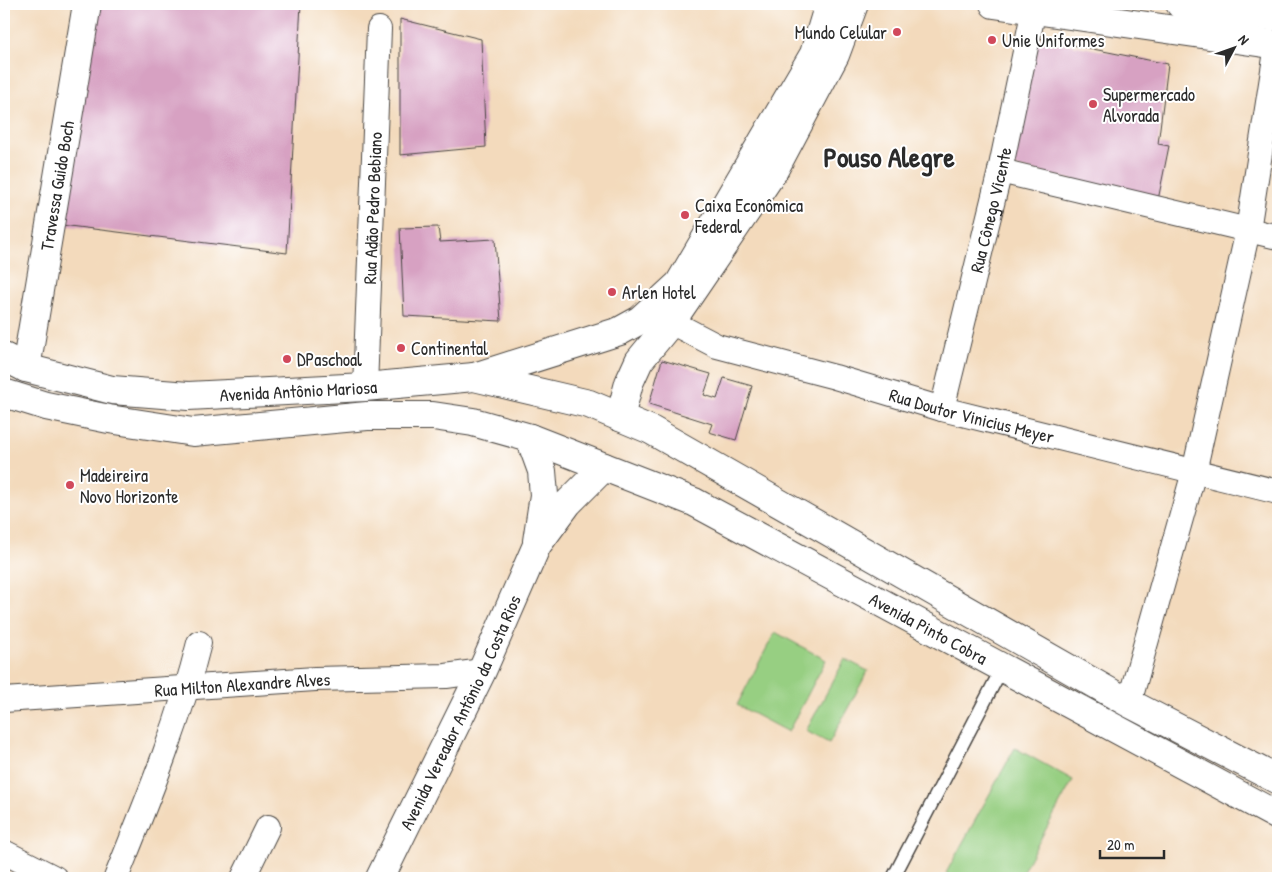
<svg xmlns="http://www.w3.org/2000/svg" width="1282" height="882" viewBox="0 0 1282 882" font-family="'Patrick Hand',sans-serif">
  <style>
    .green { fill: #97cf82; stroke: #617d56 }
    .building { fill: #d7a1c2 }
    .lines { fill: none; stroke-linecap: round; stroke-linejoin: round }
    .lane-casing { stroke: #494541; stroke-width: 15 }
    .street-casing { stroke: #494541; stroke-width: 26 }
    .secondary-casing { stroke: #494541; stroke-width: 30 }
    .highway-casing { stroke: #494541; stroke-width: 30 }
    .lane { stroke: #fff; stroke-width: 12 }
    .street { stroke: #fff; stroke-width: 24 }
    .secondary { stroke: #fff; stroke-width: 28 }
    .highway { stroke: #fff; stroke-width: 28 }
    .poi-dot { fill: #d1495b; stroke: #fff; stroke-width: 2 }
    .labels { text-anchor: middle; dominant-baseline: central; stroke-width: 4; stroke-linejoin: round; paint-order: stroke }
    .poi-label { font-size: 18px; fill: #2b2b2b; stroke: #fff; text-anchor: start }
    .street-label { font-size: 18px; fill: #2b2b2b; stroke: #fff }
    .town-label { font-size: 28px; font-weight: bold; fill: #2b2b2b; stroke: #fff }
  </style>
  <rect width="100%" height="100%" fill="#fff"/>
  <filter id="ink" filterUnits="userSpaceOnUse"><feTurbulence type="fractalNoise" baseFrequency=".02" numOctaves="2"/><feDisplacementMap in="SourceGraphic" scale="10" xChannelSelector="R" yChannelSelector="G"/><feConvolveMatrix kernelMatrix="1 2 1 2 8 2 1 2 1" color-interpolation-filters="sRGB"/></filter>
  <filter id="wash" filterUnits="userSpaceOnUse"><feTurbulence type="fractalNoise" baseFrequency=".0096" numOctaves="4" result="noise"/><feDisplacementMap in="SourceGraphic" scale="20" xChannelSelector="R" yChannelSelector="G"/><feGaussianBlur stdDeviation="1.12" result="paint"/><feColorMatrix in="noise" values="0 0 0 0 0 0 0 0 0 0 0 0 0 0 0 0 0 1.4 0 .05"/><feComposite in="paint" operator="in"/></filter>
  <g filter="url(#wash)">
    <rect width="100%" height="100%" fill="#f3dabc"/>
    <g class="green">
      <polygon points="775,632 826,660 788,732 737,705"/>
      <polygon points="845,659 868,671 829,743 806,731"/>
      <polygon points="1015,748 1073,780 1019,878 954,878 946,873"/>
    </g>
    <g id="blocks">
      <g class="building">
        <polygon points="98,4 301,4 287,253 61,225"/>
        <polygon points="400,19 481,39 486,147 400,155"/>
        <polygon points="1038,38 1168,64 1158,144 1169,146 1158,200 1008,165"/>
        <polygon points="438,227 440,242 495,239 501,321 404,316 400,228"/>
        <polygon points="662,360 711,374 704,395 717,399 724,378 752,386 736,440 709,432 712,424 649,404"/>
      </g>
    </g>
  </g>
  <g filter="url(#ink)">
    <use href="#blocks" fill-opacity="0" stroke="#494541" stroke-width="1"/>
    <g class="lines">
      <defs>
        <polyline id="lane" points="893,878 1002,668"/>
        <g id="street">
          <polyline points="1000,171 1278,237"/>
          <path id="s1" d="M671,322l46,24 118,31 107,32 336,83"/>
          <path id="s2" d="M365,387l14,-358"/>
          <path id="s3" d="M942,409l58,-238 35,-167"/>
          <path id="s4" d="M4,700l311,-21 131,-3 36,-5"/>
          <polyline points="1129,703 1194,472 1248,230 1277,45"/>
          <polyline points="4,852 55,878"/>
          <path d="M116,878c31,-77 63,-154 83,-235"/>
          <polyline points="243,878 268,827"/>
        </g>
        <g id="secondary">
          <polyline points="994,4 1278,45"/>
          <polyline points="1180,4 1278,17"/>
          <path id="s5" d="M26,368l61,-364"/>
          <polyline points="474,377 620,331 640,320 679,284 814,54 829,4"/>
          <polyline points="620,417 629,383 639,361 671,322 773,172 835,55 854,4"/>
          <polyline points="530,438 542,471 544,495 537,541"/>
          <path id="s6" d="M380,878l102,-207 55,-126 31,-42 36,-36"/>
        </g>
        <g id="highway">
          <path id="s7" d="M4,357l22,11 86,22 76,6 177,-9 109,-10 115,27 62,26 478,273 149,77"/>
          <path id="s8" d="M4,393l42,13 63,13 84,13 174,-16h66l40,6 57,16 164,64 584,314"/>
        </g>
      </defs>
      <use href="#lane" class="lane-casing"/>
      <use href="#street" class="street-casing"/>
      <use href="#secondary" class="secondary-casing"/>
      <use href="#highway" class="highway-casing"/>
      <use href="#lane" class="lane"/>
      <use href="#street" class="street"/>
      <use href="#secondary" class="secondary"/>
      <use href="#highway" class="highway"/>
    </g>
  </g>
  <g class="poi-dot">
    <circle cx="897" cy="32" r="5"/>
    <circle cx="992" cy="40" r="5"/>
    <circle cx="1093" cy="104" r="5"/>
    <circle cx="685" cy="215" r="5"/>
    <circle cx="612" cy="292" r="5"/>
    <circle cx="401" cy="348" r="5"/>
    <circle cx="287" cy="359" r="5"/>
    <circle cx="70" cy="485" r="5"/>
  </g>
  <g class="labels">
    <g class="poi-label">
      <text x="887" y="32" text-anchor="end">Mundo Celular</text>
      <text x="1002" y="40">Unie Uniformes</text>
      <text x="1103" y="94">Supermercado<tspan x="1103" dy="21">Alvorada</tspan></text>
      <text x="695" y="205">Caixa Econômica<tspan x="695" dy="21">Federal</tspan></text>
      <text x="622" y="292">Arlen Hotel</text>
      <text x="411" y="348">Continental</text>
      <text x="297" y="359">DPaschoal</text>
      <text x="80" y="475">Madeireira<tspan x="80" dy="21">Novo Horizonte</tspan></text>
    </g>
    <g class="street-label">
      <text stroke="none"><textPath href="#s5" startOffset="185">Travessa Guido Boch</textPath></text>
      <text stroke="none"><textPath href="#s2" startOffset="179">Rua Adão Pedro Bebiano</textPath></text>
      <text stroke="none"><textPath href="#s3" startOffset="205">Rua Cônego Vicente</textPath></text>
      <text stroke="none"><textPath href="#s7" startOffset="300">Avenida Antônio Mariosa</textPath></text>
      <text stroke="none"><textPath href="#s1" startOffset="316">Rua Doutor Vinicius Meyer</textPath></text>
      <text stroke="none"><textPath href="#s8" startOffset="976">Avenida Pinto Cobra</textPath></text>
      <text stroke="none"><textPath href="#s4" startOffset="239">Rua Milton Alexandre Alves</textPath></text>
      <text stroke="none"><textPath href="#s6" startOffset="184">Avenida Vereador Antônio da Costa Rios</textPath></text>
    </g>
    <g class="town-label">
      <text x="889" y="157">Pouso Alegre</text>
    </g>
  </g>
  <rect width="1282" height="882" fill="none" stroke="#fff" stroke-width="20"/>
  <g transform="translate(1234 48) rotate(49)" stroke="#ffffff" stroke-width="4" paint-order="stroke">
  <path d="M0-4L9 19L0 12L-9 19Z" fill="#2b2b2b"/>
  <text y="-8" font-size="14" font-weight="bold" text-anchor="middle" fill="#2b2b2b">N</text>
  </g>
  <path d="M1100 850v8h64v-8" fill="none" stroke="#2b2b2b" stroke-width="2.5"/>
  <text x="1107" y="850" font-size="15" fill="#2b2b2b" stroke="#ffffff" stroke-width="4" paint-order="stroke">20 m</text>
</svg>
